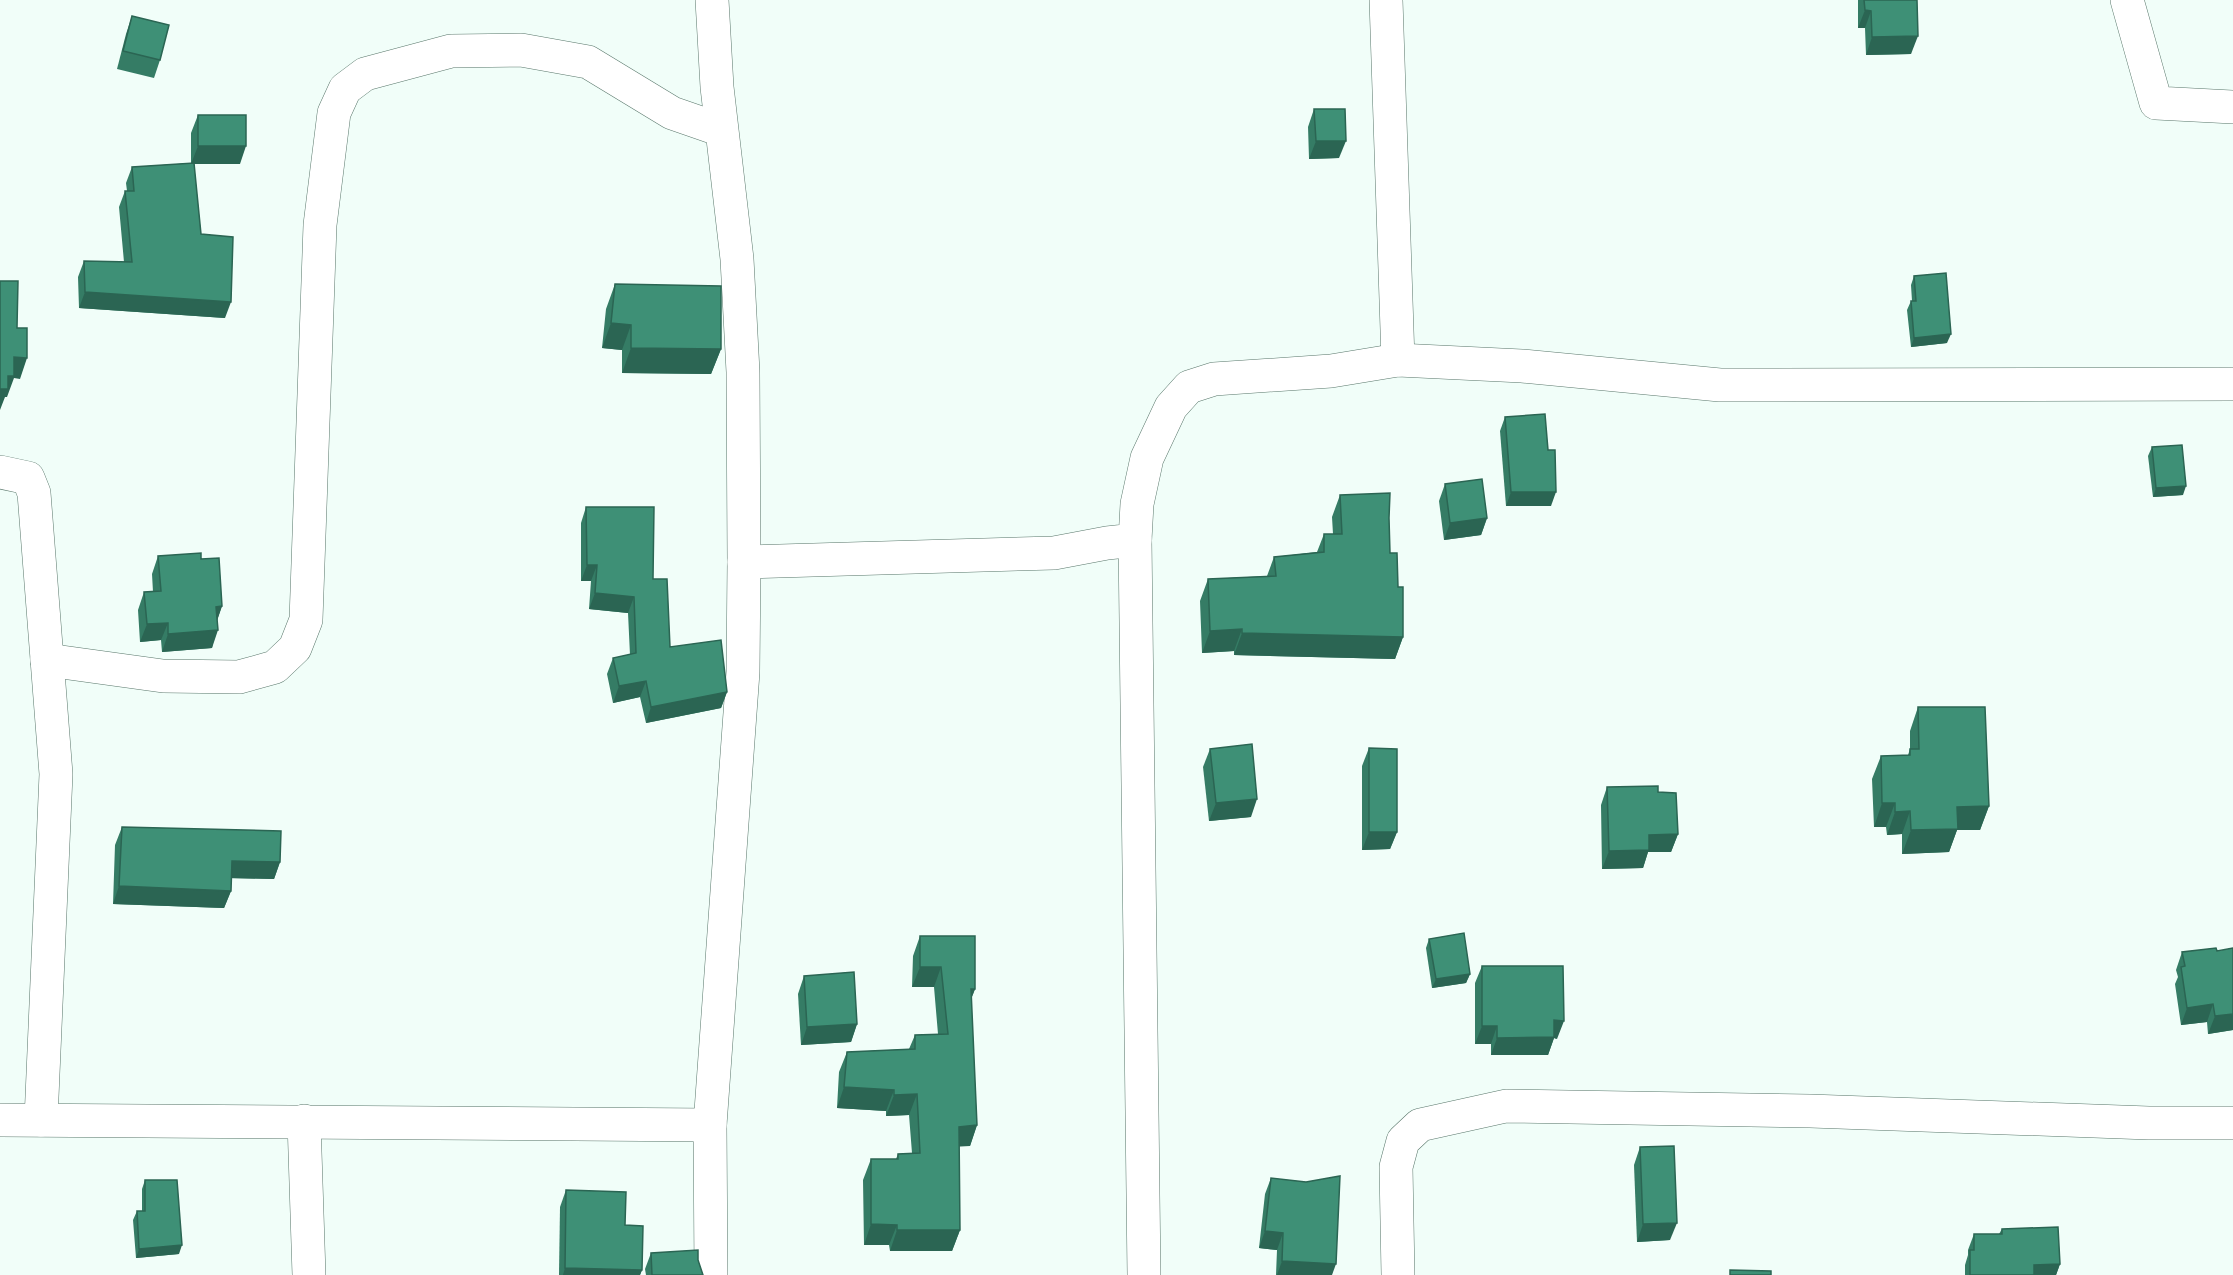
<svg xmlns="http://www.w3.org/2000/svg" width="2233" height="1275" viewBox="0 0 2233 1275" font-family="'Sofia Sans Condensed',sans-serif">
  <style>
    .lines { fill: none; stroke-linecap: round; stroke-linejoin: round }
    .minor-casing { stroke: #59776b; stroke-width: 34 }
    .minor { stroke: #fff; stroke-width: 33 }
    .wall { fill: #357c65 }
    .shaded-wall { fill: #2b6553 }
    .building { fill: #3e9076; stroke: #2b6553; stroke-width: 1.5 }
  </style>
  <rect width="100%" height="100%" fill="#f1fef9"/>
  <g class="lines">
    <defs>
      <g id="minor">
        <polyline points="1386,0 1398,360"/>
        <polyline points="2127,0 2156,103 2233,107"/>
        <polyline points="0,472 28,478 34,493 56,774 41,1120"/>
        <polyline points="1135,540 1144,1275"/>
        <polyline points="744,562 1054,553 1107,543 1135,540 1137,504 1147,458 1171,407 1189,387 1214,379 1331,371 1398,360 1522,366 1720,385 2233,384"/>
        <polyline points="47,660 163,676 239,677 275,667 295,648 306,620 320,225 334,113 345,89 365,74 451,51 521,50 588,62 672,113 721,130"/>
        <polyline points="0,1120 710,1125"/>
        <polyline points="304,1121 309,1275"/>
        <polyline points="711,1275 710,1125 743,672 744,562 743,372 737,259 717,87 712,0"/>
        <polyline points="1398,1275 1396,1167 1403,1141 1420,1125 1506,1106 1810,1111 2149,1123 2233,1123"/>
      </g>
    </defs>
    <use href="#minor" class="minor-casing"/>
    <use href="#minor" class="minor"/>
  </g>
  <g class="wall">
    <polygon points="1858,0 1917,0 1911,54 1866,55 1865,28 1858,28"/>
    <polygon points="132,16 160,60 154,78 117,69 126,34"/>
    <polygon points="1314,109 1339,158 1309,159 1308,127"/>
    <polygon points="198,115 240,164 194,164 201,234 225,318 79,308 78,277 84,261 124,262 119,207 125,191 127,191 126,183 132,167 191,163 191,133"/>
    <polygon points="1914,276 1947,343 1911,347 1907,310 1911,301 1912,301 1911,285"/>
    <polygon points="615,284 721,349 711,374 622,373 622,350 602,348 606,309"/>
    <polygon points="1505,417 1551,506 1506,506 1500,431"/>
    <polygon points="2152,447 2183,495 2153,497 2148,456"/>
    <polygon points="1445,484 1487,518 1481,535 1444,540 1439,501"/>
    <polygon points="1340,495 1389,518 1390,553 1398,587 1403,637 1395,659 1234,655 1234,651 1202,653 1200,601 1208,579 1267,576 1274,557 1317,552 1324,534 1333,534 1332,517"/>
    <polygon points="586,507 653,579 670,647 727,692 721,708 646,723 640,697 613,703 607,674 613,658 630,655 628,613 589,609 591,581 581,581 581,523"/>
    <polygon points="158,556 201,559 222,606 217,620 212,648 162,652 161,640 140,642 138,610 144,592 153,592 152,574"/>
    <polygon points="1918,707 1989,806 1980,830 1957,830 1949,852 1902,854 1902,834 1887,835 1886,827 1874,827 1872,779 1881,756 1908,755 1910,749 1910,731"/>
    <polygon points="1369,748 1397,832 1390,849 1362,850 1362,766"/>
    <polygon points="1210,749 1251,817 1209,821 1203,767"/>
    <polygon points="1607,787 1658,792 1678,834 1671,852 1648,852 1643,868 1602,869 1601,805"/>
    <polygon points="122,827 280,862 274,879 231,878 231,891 224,908 113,904 115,845"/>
    <polygon points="920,936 975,989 971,999 977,1125 970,1146 959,1146 960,1230 952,1251 890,1251 889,1245 864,1245 863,1180 871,1159 896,1159 898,1154 912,1153 909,1115 886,1116 886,1111 837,1108 839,1072 847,1052 909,1049 915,1035 938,1034 934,987 912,987 913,956"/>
    <polygon points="1429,939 1470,974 1466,983 1432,988 1426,948"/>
    <polygon points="2217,951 2233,1030 2208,1034 2207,1022 2181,1025 2175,984 2178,977 2176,970 2182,952"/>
    <polygon points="1482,966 1557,1039 1554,1038 1548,1055 1491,1055 1491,1044 1475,1044 1475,983"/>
    <polygon points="804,976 857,1024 851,1042 801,1045 798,994"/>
    <polygon points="1640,1147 1670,1240 1637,1242 1634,1165"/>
    <polygon points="1271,1178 1332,1275 1276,1275 1277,1250 1259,1248 1265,1194"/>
    <polygon points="145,1180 179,1254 136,1258 133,1220 137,1211 142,1211 142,1189"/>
    <polygon points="566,1190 625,1225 642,1270 640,1275 559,1275 560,1207"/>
    <polygon points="2002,1229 2060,1264 2056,1275 1965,1275 1965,1265 1968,1255 1968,1250 1974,1234 1999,1234"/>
    <polygon points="651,1253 698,1260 703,1275 646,1275 645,1269"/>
  </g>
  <g class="shaded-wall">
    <polygon points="1865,10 1871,11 1865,28 1858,28"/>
    <polygon points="1918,36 1911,54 1866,55 1872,37"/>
    <polygon points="1316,141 1346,141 1339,158 1309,159"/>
    <polygon points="198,146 246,146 240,164 191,164"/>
    <polygon points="85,292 231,302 225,318 79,308"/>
    <polygon points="611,323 631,325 622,350 602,348"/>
    <polygon points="1951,334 1947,343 1911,347 1914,338"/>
    <polygon points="631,348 721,349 711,374 622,373"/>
    <polygon points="14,357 27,358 20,379 14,378 7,397 5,397 0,410 0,389"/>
    <polygon points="2186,486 2183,495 2153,497 2156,488"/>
    <polygon points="1511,492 1556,492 1551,506 1506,506"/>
    <polygon points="1487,518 1481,535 1444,540 1450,523"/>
    <polygon points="587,565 597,565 591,581 581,581"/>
    <polygon points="595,593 634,597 628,613 589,609"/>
    <polygon points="222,606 216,624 216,607"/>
    <polygon points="168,623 161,640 140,642 147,624"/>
    <polygon points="1242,629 1234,651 1202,653 1210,631"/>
    <polygon points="218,630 212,648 162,652 168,634"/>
    <polygon points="1242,633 1403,637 1395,659 1234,655"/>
    <polygon points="646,681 640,697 613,703 619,686"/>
    <polygon points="727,692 721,708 646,723 651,707"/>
    <polygon points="1257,799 1251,817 1209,821 1216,803"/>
    <polygon points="1882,803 1895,803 1886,827 1874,827"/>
    <polygon points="1989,806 1980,830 1957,830 1949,852 1902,854 1911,830 1957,807"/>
    <polygon points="1910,811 1902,834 1887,835 1895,812"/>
    <polygon points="1369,832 1397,832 1390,849 1362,850"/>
    <polygon points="1678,834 1671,852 1648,852 1643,868 1602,869 1609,851 1649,835"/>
    <polygon points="232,861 280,862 274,879 225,878"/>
    <polygon points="119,886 231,891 224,908 113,904"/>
    <polygon points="920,967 941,967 934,987 912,987"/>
    <polygon points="1470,974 1466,983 1432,988 1436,979"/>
    <polygon points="971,989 975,989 967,1010"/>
    <polygon points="2213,1004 2207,1022 2181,1025 2187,1008"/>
    <polygon points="2233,1014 2233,1030 2208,1034 2215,1016"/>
    <polygon points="1554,1020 1564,1021 1557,1039 1554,1038 1548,1055 1491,1055 1497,1038"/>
    <polygon points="857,1024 851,1042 801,1045 807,1027"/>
    <polygon points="1482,1026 1497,1026 1491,1044 1475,1044"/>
    <polygon points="844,1087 894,1090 886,1111 837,1108"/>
    <polygon points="917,1094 909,1115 886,1116 894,1095"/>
    <polygon points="977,1125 970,1146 951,1147 959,1127"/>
    <polygon points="1677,1223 1670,1240 1637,1242 1643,1224"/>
    <polygon points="871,1224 897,1225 889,1245 864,1245"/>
    <polygon points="897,1230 960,1230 952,1251 890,1251"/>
    <polygon points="1265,1231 1283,1233 1277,1250 1259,1248"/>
    <polygon points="182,1245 179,1254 136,1258 139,1249"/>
    <polygon points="1282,1261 1336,1264 1332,1275 1277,1275"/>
    <polygon points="2060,1264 2056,1275 2030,1275 2034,1265"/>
    <polygon points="565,1268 642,1270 640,1275 563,1275"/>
  </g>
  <g class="building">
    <polygon points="1864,0 1917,0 1918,36 1872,37 1871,11 1865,10"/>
    <polygon points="132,16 169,25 160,60 123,51"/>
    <polygon points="1314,109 1345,109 1346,141 1316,141"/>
    <rect x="198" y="115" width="48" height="31"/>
    <polygon points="194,163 201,234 233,237 231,302 85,292 84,261 132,262 125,191 134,191 132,167"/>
    <polygon points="1946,273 1951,334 1914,338 1911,301 1916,301 1914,276"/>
    <polygon points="0,281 18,281 17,328 27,328 27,358 14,357 14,376 8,376 8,389 0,389"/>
    <polygon points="615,284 721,286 721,349 631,348 631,325 611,323"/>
    <polygon points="1545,414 1548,450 1555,450 1556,492 1511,492 1505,417"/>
    <polygon points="2182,445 2186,486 2156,488 2152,447"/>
    <polygon points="1482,479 1487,518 1450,523 1445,484"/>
    <polygon points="1390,493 1389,518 1390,553 1397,553 1398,587 1403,587 1403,637 1242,633 1242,629 1210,631 1208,579 1276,576 1274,557 1324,552 1324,534 1342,534 1340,495"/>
    <polygon points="586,507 654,507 653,579 667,579 670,647 721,640 727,692 651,707 646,681 619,686 613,658 636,653 634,597 595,593 597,565 587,565"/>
    <polygon points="201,553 201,559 219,558 222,606 216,607 218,630 168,634 168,623 147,624 144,592 161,591 158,556"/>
    <polygon points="1918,707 1985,707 1989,806 1957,807 1958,829 1911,830 1910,811 1895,812 1895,803 1882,803 1881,756 1910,755 1910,749 1919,749"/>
    <polygon points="1252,744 1257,799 1216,803 1210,749"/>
    <polygon points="1369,748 1397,749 1397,832 1369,832"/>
    <polygon points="1658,786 1658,792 1676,793 1678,834 1649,835 1649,850 1609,851 1607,787"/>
    <polygon points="122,827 281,831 280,862 232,861 231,891 119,886"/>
    <polygon points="1464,933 1470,974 1436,979 1429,939"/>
    <polygon points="920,936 975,936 975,989 971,989 977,1125 959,1127 960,1230 897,1230 897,1225 871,1224 871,1159 898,1159 898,1154 920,1153 917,1094 894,1095 894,1090 844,1087 847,1052 915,1049 915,1035 948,1034 941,967 920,967"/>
    <polygon points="2216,948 2217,951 2233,948 2233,1014 2215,1016 2213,1004 2187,1008 2181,967 2185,966 2182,952"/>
    <polygon points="1482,966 1563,966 1564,1021 1554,1020 1554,1037 1497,1038 1497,1026 1482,1026"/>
    <polygon points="854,972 857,1024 807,1027 804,976"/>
    <polygon points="1674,1146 1677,1223 1643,1224 1640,1147"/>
    <polygon points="1340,1176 1336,1264 1282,1261 1283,1233 1265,1231 1271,1178 1306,1182"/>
    <polygon points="145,1180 177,1180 182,1245 139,1249 137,1211 145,1211"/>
    <polygon points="566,1190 626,1192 625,1225 643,1226 642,1270 565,1268"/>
    <polygon points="2058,1227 2060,1264 2034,1265 2034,1275 1970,1275 1970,1250 1974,1250 1974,1234 2002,1234 2002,1229"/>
    <polygon points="698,1250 698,1260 703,1275 652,1275 651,1253"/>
    <polygon points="1730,1270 1771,1271 1771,1275 1730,1275"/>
  </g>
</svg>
